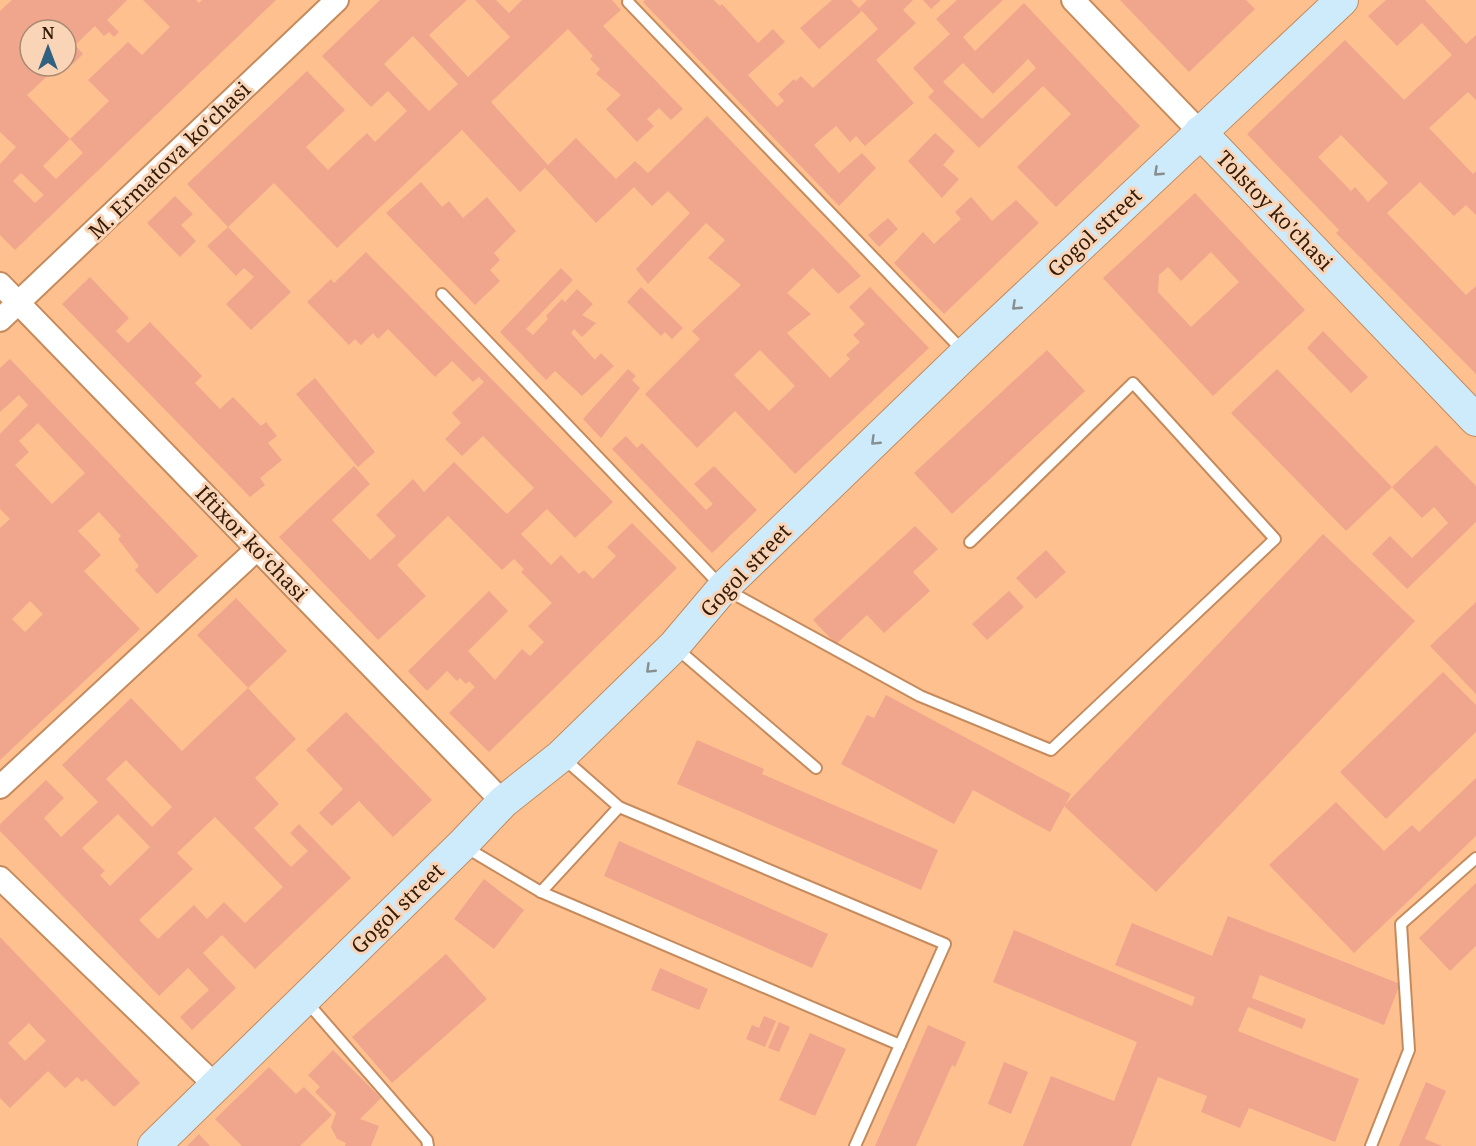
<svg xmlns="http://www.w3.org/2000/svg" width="1476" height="1146" viewBox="0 0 1476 1146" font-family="'Noto Serif',serif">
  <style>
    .building { fill: #f0a58d; fill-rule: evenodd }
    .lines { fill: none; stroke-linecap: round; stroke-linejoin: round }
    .lane-casing { stroke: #c68b5c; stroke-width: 14 }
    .street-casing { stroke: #c68b5c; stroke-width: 26 }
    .secondary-casing { stroke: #c68b5c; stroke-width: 34 }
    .lane { stroke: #fff; stroke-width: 10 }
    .street { stroke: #fff; stroke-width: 22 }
    .secondary { stroke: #ceebfc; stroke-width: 32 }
    .oneway { stroke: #888d8e }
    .labels { text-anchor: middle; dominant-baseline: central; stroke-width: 6; stroke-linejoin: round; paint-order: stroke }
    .street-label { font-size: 21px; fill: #321b07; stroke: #fad4b7 }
  </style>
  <rect width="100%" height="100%" fill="#ffc090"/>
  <g class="building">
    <path d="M12,0h115l-20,20 12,12 -5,5 -5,-5 -5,4 -9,-10 -20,19 8,9 -10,10 -7,-7v-27h-36v36h28l-31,29 43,44 -27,27 13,13 27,-26 -13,-14 39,-38 -21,-21 40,-38 14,13 28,-28 -27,-27h53l3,3 3,-3h74l-261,250 -15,-15v-71l16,-17 -16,-15v-121zM21,173l23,22 -9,8 -22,-22z"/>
    <path d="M380,0h87l-38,35 39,42 42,-40 -35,-37h21l13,13 13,-13h90l9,10 -18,16 80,83 -12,11 -12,-12 -12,11 7,7 -17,16 -31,-33 15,-14 -25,-21 4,-5 -10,-10 3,-3 -25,-27 -77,73 57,63 28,-27 40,41 19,-18 13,12 59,-57 154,160 -23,18 -25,-26 -26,25 24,21 -24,19 43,45 20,-19 -4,-4 14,-13 -7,-7 12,-11 -16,-17 21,-20 59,61 -134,126 -60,-63 -38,37 -52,-54 55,-55 -8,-8 49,-46 -33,-27 17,-18 -19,-17 -58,61 -12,-15 54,-56 -22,-22 -16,15 -18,-19 -38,36 -51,-55 -25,24 -58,-62 -125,118 -63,-65 -46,44 -41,-43 120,-113 38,39 -39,37 22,23 39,-37 8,9 32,-31 -19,-20 -17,16 -49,-51zM413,36l45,48 -29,27 -45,-47zM760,350l35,36 -26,25 -35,-36z"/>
    <polygon points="645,0 714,0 720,6 722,4 758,43 773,29 785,42 748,75 777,107 784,101 778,94 794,79 796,81 801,76 813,88 878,29 862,11 819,49 800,28 832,0 851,0 859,8 867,0 913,0 903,10 916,23 876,60 914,103 865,146 856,136 850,142 836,126 814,145 839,173 862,153 876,168 839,206 643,2"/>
    <polygon points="923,0 941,0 931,9"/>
    <path d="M957,0h46l-40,37 12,14 49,-48 116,123 -84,81 -39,-40 54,-53 -28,-28 -64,62 -51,-51 6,-6 -21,-23 37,-34 -14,-15zM1028,59l8,9 -54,51 -39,-37 20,-19 30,31z"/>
    <polygon points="1120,0 1246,0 1255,9 1189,72"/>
    <path d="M1386,0h39l41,44 10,-9v65l-8,-8 -39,36 44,46 3,-3v44l-10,-10 -12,11 -34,-34 -33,31 79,82 10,-9v88l-140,-141 3,-3 -92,-96 98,-94 59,60 48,-45 -30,-32 -25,23 -29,-30zM1341,135l47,48 -20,19 -13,-15 -4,4 -33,-34z"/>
    <polygon points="935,133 955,151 943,165 959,179 942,198 908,161"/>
    <polygon points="421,182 442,207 449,201 463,218 487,197 516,231 494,253 500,260 490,270 500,281 475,305 386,213"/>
    <path d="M1195,193l110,117 -92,86 -110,-118zM1211,252l28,30 -48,45 -33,-35 1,-17 9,-8 13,14z"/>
    <polygon points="175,196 193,214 181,225 196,241 180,257 147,223"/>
    <polygon points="971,197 992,221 1016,200 1039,223 944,314 894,263 923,232 934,244 961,219 955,212"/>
    <polygon points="888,218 898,229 879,247 868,235"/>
    <polygon points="228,227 291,292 251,330 226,304 254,277 244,268 236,276 207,246"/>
    <polygon points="366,252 613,502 575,538 547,509 521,534 551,565 561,555 579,574 584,570 593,579 616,556 607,547 632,523 677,568 489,752 449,713 475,687 469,681 466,684 460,678 457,681 447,671 427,691 408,671 489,591 508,611 468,651 495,680 522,649 530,656 544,642 528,626 552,603 521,572 524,569 514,559 502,570 448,516 397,565 426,596 378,640 279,537 354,466 370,484 332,520 370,560 396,536 376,515 413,479 424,492 454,462 507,514 534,488 483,436 462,456 445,439 461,423 452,413 484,382 479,377 473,382 452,361 435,377 388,329 378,339 373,333 361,345 355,339 349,345 307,302 331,279 334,283"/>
    <polygon points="561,268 573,280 526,329 533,335 548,319 546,316 562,299 565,302 577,289 593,304 582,315 596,323 582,337 574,329 571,333 595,360 601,353 614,366 582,396 555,371 546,380 500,332"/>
    <polygon points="90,277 129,318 116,331 128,343 150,322 202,376 195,383 220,409 233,397 261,426 266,422 277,436 268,443 282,460 260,478 265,485 250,497 62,304"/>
    <polygon points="641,287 683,328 672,339 665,332 661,336 627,302"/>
    <polygon points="1323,331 1368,377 1351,393 1307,348"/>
    <polygon points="1047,350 1085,391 952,514 914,473"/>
    <path d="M10,359l188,197 -41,38 -22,-24 4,-4 -21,-27 3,-3 -22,-24 -21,19 23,24 -17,16 56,58 -140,131v-232l10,-9 -10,-10v-75l28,-29 -9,-10 -19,17v-44zM38,423l47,50 -33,31 -37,-39 14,-13 -10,-11zM30,601l13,13 -18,18 -13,-13z"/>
    <polygon points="628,369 636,376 632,380 640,388 601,438 583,419"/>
    <polygon points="1277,369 1392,487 1436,445 1476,486 1476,522 1407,589 1372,554 1390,536 1412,558 1448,523 1434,507 1422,518 1392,487 1346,531 1231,413"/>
    <polygon points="315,378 375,452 358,467 296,394"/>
    <polygon points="626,436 637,448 642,443 706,510 713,504 694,484 714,466 757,510 712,553 612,449"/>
    <polygon points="915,526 938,549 913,572 930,591 884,633 867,615 836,644 813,620"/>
    <polygon points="1323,534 1415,621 1156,892 1064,806"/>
    <polygon points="1046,550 1066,572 1036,599 1016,578"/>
    <polygon points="1009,591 1024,607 987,640 972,624"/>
    <path d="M236,598l51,53 -39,37 48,51 -41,39 24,26 -25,24 37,39 17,-16 -18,-18 9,-9 52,54 -96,91 -33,-34 -19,18 33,35 -44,42 -12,-13 29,-27 -21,-22 -29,28 -159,-165v-7l46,-44 18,18 -20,20 17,19 37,-35 -36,-37 69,-67 51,53 66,-63 -51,-53zM126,760l46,47 -20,20 -46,-48zM118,814l32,33 -40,39 -10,-11 5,-4 -23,-23zM215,817l68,70 -38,36 -21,-21 -17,17 -13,-14 -36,34 -19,-19 54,-51 -16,-16z"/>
    <polygon points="1476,602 1476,694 1430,646"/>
    <polygon points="1443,672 1476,705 1476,732 1386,819 1340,772"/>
    <polygon points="886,695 1071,794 1050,832 973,790 954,824 841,764 867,715 874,718"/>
    <polygon points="346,712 432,800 393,837 359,801 332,826 319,813 343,789 306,750"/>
    <polygon points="697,740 764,769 762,774 938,850 921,890 677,784"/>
    <polygon points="1476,778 1476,836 1354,953 1269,865 1336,802 1384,851 1412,825 1419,832"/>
    <polygon points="619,841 828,934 812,968 604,876"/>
    <polygon points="484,879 524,910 494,949 454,919"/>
    <polygon points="1476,883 1476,946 1450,971 1419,938"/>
    <polygon points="1228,916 1400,984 1384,1025 1260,975 1252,998 1306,1019 1302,1029 1248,1007 1238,1031 1359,1079 1335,1142 1249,1108 1240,1128 1201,1112 1207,1096 1158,1077 1131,1146 1023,1146 1051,1076 1114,1101 1137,1042 993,982 1014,930 1192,1006 1195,997 1115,965 1132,923 1212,956"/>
    <path d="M0,937l140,146 -26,24 -28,-28 -4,3 -5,-5 -12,11 -17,-17 -38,37 -10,-10zM29,1023l17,18 -21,20 -17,-18z"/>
    <polygon points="446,954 487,999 392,1083 352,1037"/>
    <polygon points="660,968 708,989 699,1010 651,990"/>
    <polygon points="764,1016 776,1021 765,1047 746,1039 752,1025 759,1028"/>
    <polygon points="779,1022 790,1027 779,1052 768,1048"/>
    <polygon points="928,1025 966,1042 955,1067 952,1065 916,1146 875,1146"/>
    <polygon points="810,1033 846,1049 815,1116 779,1100"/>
    <polygon points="333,1050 381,1098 360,1119 379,1126 371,1146 345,1146 346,1143 337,1139 331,1127 336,1113 315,1092 320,1087 308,1075"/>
    <polygon points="1004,1062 1028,1072 1011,1114 988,1104"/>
    <polygon points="269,1067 296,1094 304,1087 332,1115 300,1146 242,1146 215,1119"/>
    <polygon points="1426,1082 1446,1091 1425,1139 1442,1146 1399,1146"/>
    <polygon points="199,1134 210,1146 187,1146"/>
  </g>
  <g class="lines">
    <defs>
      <g id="lane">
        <polyline points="628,2 963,351"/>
        <polyline points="442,294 723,588 920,696 1051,750 1275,539 1133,383 970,542"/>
        <polyline points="675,647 816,768"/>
        <polyline points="562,757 619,807 945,944 855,1146"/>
        <polyline points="465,847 541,892 900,1045"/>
        <polyline points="541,892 619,807"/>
        <polyline points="306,1001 427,1140 428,1146"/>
        <polyline points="1371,1146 1409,1050 1401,924 1476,858"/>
      </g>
      <g id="street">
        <polyline points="1073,0 1200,132"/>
        <polyline points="0,284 503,802"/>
        <polyline points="0,320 337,0"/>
        <polyline points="0,787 257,549"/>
        <polyline points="0,878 216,1086"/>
      </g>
      <g id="secondary">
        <polyline points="1200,132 1476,420"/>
        <polyline points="154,1146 462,845 503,802 561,756 674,646 723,588 966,353 1342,0"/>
      </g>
    </defs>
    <use href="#lane" class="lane-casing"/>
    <use href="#street" class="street-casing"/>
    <use href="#secondary" class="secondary-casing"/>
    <use href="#lane" class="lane"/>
    <use href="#street" class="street"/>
    <use href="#secondary" class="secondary"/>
  </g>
  <defs><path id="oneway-chevron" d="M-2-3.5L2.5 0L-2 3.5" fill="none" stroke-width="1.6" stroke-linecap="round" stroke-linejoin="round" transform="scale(1.5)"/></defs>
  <g class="oneway">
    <use href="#oneway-chevron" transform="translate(1158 172) rotate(137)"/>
    <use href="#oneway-chevron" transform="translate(1016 306) rotate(137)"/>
    <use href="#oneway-chevron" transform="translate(875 441) rotate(136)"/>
    <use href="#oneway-chevron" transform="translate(650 669) rotate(136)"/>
  </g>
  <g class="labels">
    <g class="street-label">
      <text transform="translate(169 160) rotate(-44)">M. Ermatova koʻchasi</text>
      <text transform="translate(1275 210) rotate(46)">Tolstoy ko'chasi</text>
      <text transform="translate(1094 232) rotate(-43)">Gogol street</text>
      <text transform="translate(252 543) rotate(46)">Iftixor koʻchasi</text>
      <text transform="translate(745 570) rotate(-46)">Gogol street</text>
      <text transform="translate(397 908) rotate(-44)">Gogol street</text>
    </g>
  </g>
  <g transform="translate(48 48)"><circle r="28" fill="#fad4b7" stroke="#aa8a71" stroke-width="1.5"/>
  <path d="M0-4.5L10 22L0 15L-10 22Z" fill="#316180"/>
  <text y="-9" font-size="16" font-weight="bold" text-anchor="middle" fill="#321b07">N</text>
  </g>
</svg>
